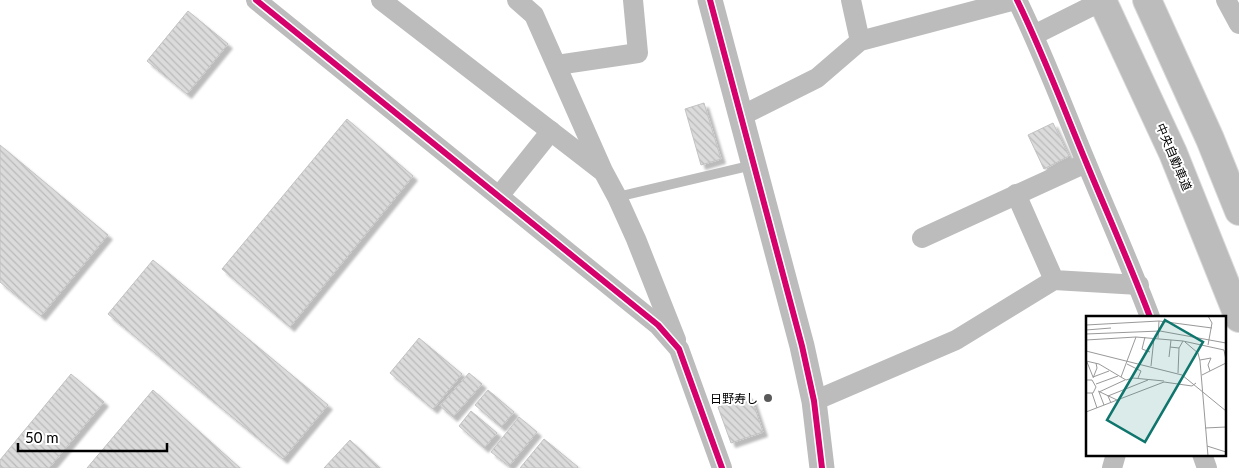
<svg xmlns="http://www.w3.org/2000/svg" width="1239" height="468" viewBox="0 0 1239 468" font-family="Lato,'Noto Sans JP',sans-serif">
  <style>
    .building { fill: url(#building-back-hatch); stroke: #c2c2c2; filter: url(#shadow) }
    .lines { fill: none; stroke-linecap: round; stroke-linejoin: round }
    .motorway-casing { stroke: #dbdbdb; stroke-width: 30 }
    .service { stroke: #bcbcbc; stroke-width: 10 }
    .minor { stroke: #bcbcbc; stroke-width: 20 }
    .tertiary { stroke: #bcbcbc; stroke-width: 25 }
    .motorway { stroke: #bcbcbc; stroke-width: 28 }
    .minor-bridge { stroke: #bcbcbc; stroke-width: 20 }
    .cycleway-casing { stroke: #fff; stroke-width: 9 }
    .cycleway { stroke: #d6006c; stroke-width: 6 }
    .poi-dot { fill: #595959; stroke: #fff; stroke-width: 2 }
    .labels { text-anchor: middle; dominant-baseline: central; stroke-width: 4; stroke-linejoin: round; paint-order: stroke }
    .street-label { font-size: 12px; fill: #000; stroke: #fff }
    .poi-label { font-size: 12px; fill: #000; stroke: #fff; text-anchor: end }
    .inset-road { fill: none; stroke: #999; stroke-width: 1 }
    .view { fill: #0f766e; fill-opacity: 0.15; stroke: #0f766e; stroke-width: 2.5 }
    .inset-edge { fill: none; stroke: #000; stroke-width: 2.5 }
  </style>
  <defs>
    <pattern id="building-back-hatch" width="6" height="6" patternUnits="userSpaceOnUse" patternTransform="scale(1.25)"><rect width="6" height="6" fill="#dbdbdb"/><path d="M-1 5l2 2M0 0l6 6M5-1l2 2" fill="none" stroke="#bababa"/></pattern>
    <filter id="shadow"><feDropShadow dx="4.5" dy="4.5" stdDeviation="1" flood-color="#0004"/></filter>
  </defs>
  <rect width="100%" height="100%" fill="#fff"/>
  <g class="building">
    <polygon points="188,11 228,44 187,94 147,61"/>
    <polygon points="704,103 721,159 701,165 685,109"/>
    <polygon points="347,119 413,176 290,327 222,269"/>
    <polygon points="1053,123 1069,156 1044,169 1028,135"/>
    <polygon points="0,145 108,235 41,316 0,282"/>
    <polygon points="153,260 328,405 283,459 108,314"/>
    <polygon points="419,338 462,374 433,409 390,373"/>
    <polygon points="469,373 482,384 453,417 440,406"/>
    <polygon points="71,374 104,402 49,468 0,468 0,460"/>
    <polygon points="153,390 240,468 87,468"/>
    <polygon points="488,390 514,412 501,427 475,405"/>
    <polygon points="751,396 763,432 731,443 718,407"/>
    <polygon points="471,411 497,433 484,448 459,426"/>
    <polygon points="519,417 537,432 509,466 491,452"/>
    <polygon points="544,439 578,467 577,468 520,468"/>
    <polygon points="350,440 380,468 324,468"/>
  </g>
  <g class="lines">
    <defs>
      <g id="motorway">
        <polyline points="1102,0 1173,153 1239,318"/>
        <polyline points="1147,0 1210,139 1239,211"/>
      </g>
    </defs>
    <use href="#motorway" class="motorway-casing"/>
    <polyline class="service" points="617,197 753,165"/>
    <g class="minor">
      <polyline points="256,0 658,325 679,349 722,468"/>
      <polyline points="381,0 601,170"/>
      <polyline points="517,0 534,15 603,171 617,197 636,239 676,340"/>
      <polyline points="851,0 860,41"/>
      <path d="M1017,0c26,53 46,107 69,162 21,51 44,102 64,155"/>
      <polyline points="1226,0 1239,24"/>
      <polyline points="557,65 638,53 633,0"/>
      <polyline points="741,116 817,78 860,41 1015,0"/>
      <polyline points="1016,194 1054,280 1139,285"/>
      <polyline points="499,196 551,131"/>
      <polyline points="922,238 1086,163"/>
      <polyline points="814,401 956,340 1054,280"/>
      <polyline points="1202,454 1207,468"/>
      <polyline points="1112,468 1116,454"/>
    </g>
    <polyline class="tertiary" points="710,0 802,346 814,401 822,468"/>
    <use href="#motorway" class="motorway"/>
    <polyline class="minor-bridge" points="1034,35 1104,0"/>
    <defs>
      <g id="cycleway">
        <polyline points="256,0 658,325 679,349 722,468"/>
        <polyline points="710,0 802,346 814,401 822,468"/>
        <path d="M1017,0c26,53 46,107 69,162 21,51 44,102 64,155"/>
      </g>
    </defs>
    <use href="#cycleway" class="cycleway-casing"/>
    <use href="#cycleway" class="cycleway"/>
  </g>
  <circle class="poi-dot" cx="768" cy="398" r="5"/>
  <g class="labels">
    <g class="street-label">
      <text transform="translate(1174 157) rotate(67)">中央自動車道</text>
    </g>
    <g class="poi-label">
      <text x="758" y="398">日野寿し</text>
    </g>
  </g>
  <g transform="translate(1086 316)">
    <rect width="140" height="140" fill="#fff"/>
    <path class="inset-road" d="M0,9l73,-4 53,7M0,14l25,-2M0,18l74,-3 66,12M59,21l-3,12 8,3M72,22l1,-17M0,24l50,-3 47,4 41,9 2,10M99,26l13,11 2,8 8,95M122,29l4,-22 -4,-7M84,31l9,1 4,-7M0,35l96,24 44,36M83,41l2,-17M114,44l11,-2 -3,7 2,6M0,45l13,3 27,16 7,-2 31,3M1,46l6,15 16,-6M41,48l14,7 -3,7M65,50l3,-28M92,57l1,-25M116,59l24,-12M35,61l15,-40M7,62l4,-10 -1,-5M0,64h6l4,7 -3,6h-7M10,68l22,-8M12,75l19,9M6,77l5,15M25,87l-3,-7 40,-16M18,89l-5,-13 26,-12M0,96l78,-30 28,4 4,-3M119,112l21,-1M121,130l19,6"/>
    <path class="view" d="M79,4l38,22 -58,100 -38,-22z"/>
    <rect width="140" height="140" class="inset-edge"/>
  </g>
  <path d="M18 443v8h149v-8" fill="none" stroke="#000000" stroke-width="2.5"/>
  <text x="25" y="443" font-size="15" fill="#000000" stroke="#ffffff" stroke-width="4" paint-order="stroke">50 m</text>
</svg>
